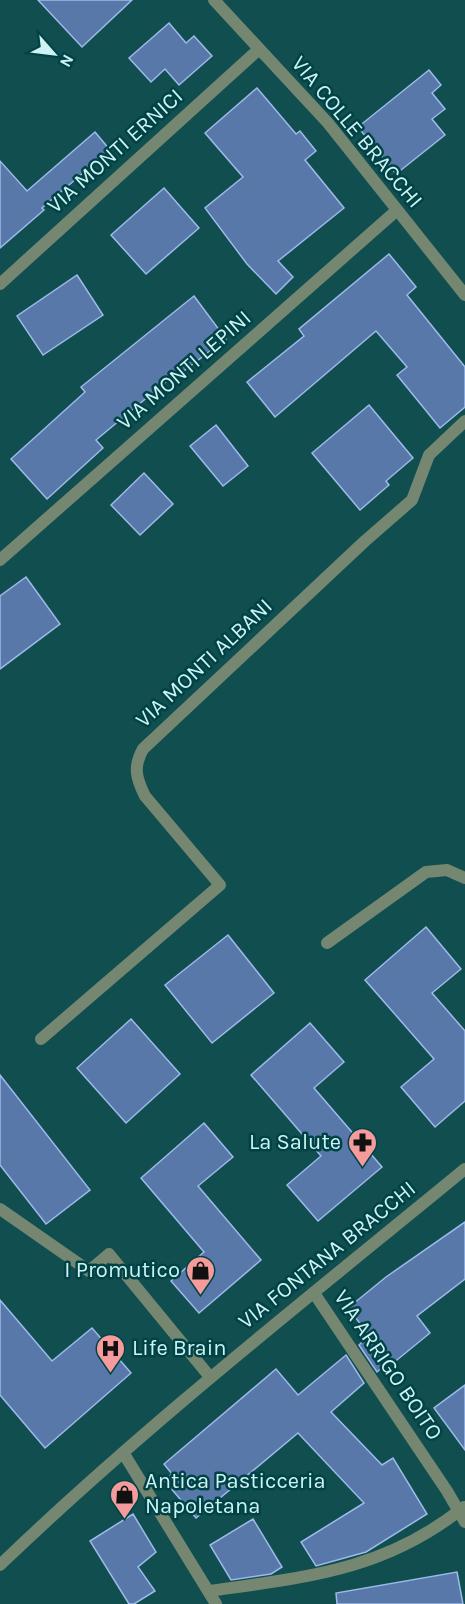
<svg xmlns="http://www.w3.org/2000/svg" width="465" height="1604" viewBox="0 0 465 1604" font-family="Karla,sans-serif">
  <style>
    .building { fill: #5878aa; stroke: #9dbae9; stroke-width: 1.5 }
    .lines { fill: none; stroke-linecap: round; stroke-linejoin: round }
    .minor { stroke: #758771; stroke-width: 12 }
    .labels { text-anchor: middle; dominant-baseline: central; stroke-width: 5; stroke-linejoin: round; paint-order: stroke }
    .street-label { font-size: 22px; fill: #cff3f4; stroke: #004346 }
    .poi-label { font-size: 22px; fill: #cff3f4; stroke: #004346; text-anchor: end }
  </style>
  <rect width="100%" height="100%" fill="#104e50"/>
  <g class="building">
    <polygon points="38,0 132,0 82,47"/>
    <polygon points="169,23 186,43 194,36 212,56 179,85 165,69 151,82 129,58"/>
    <polygon points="429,70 441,85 432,93 445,109 432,119 445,135 396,174 358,127"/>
    <polygon points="257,88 296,134 300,131 316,151 305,160 344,208 278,261 293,277 276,294 247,264 205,208 243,177 205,133"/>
    <polygon points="95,132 110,150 42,208 44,210 0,248 0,161 27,191"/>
    <polygon points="164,188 199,228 146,274 111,235"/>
    <polygon points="389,254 416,287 407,295 465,367 465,407 440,428 397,375 407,367 376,331 275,417 247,382 304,336 299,329"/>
    <polygon points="77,275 103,315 43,355 17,316"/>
    <polygon points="194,296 226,339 181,373 179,371 96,440 103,448 47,499 11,459 85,392 81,387"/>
    <polygon points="369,405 413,458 386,481 389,485 360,510 312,453"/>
    <polygon points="216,425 248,466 223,486 190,446"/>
    <polygon points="144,473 173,504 140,535 111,505"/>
    <polygon points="26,577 60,624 0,669 0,596"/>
    <polygon points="426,927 461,969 432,993 465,1031 465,1101 435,1127 401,1087 434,1059 365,980"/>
    <polygon points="228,935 274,993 212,1043 165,985"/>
    <polygon points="131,1019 180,1074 126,1123 77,1068"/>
    <polygon points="310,1023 344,1062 314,1088 382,1167 318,1221 287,1185 321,1156 251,1075"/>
    <polygon points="0,1075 90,1190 46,1224 0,1165"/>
    <polygon points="204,1123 233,1157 198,1186 261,1260 199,1313 171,1281 204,1252 141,1178"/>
    <polygon points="465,1222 465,1279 417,1316 430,1333 392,1364 390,1361 377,1372 359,1345 369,1335 348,1308 386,1277"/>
    <polygon points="0,1300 52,1361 92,1328 131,1373 45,1448 0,1395"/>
    <polygon points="346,1355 364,1383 331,1412 382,1465 393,1458 427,1514 366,1552 316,1566 301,1542 364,1503 298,1433 196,1518 164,1480 172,1474 164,1464 276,1369 298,1395"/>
    <polygon points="465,1385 465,1450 434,1408"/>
    <polygon points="133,1514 156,1552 138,1567 155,1591 134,1604 129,1604 90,1541"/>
    <polygon points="253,1519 282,1567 271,1574 231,1580 210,1545"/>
    <polygon points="457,1572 463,1604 337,1604 336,1593"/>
  </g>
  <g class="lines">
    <g class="minor">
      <polyline points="214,0 328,123 465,295"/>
      <polyline points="0,284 258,50"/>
      <polyline points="0,560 396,211"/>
      <polyline points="327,943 426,872 447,870 465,878"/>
      <path d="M41,1039l179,-154 -75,-89c-9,-18 -12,-29 -2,-47l222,-208 47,-41 17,-45 36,-34"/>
      <polyline points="0,1209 89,1271 109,1254 210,1377"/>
      <polyline points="314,1293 447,1491 465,1522"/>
      <polyline points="124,1454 216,1604"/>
      <path d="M0,1565c147,-141 308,-267 465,-396"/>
      <path d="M209,1591c97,-14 175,-20 255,-84"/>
    </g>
  </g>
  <defs>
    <symbol id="pharmacy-pin" viewBox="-11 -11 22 30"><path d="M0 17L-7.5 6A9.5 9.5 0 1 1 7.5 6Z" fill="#f59b9c" stroke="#004346"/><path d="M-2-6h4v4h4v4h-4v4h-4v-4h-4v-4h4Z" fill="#111"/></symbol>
    <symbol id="shop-pin" viewBox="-11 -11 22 30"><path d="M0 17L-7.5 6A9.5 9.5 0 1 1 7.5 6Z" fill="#f59b9c" stroke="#004346"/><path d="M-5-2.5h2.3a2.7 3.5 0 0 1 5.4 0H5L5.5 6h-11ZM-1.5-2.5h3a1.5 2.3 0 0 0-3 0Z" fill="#111"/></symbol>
    <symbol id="hospital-pin" viewBox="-11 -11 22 30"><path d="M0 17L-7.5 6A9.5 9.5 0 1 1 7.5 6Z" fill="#f59b9c" stroke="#004346"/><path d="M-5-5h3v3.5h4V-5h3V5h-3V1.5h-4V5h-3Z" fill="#111"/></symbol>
  </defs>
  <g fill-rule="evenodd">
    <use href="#pharmacy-pin" x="346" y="1126" width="33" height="45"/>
    <use href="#shop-pin" x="184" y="1254" width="33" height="45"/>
    <use href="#hospital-pin" x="94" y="1332" width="33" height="45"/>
    <use href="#shop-pin" x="108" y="1478" width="33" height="45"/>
  </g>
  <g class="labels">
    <g class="street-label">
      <text transform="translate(357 132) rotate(50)">VIA COLLE BRACCHI</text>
      <text transform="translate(115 151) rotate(-42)">VIA MONTI ERNICI</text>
      <text transform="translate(184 370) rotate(-41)">VIA MONTI LEPINI</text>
      <text transform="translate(204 663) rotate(-43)">VIA MONTI ALBANI</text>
      <text transform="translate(327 1255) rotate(-39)">VIA FONTANA BRACCHI</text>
      <text transform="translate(388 1365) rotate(56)">VIA ARRIGO BOITO</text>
    </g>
    <g class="poi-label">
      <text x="341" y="1142">La Salute</text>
      <text x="180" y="1270">I Promutico</text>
      <text x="132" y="1348" text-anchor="start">Life Brain</text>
      <text x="145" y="1481" text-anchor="start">Antica Pasticceria<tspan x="145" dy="25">Napoletana</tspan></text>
    </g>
  </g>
  <g transform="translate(54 54) rotate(118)" stroke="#004346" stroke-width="4.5" paint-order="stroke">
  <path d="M0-4.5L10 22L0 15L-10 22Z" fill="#cff3f4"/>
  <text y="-9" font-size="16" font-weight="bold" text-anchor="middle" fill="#cff3f4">N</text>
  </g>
</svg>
